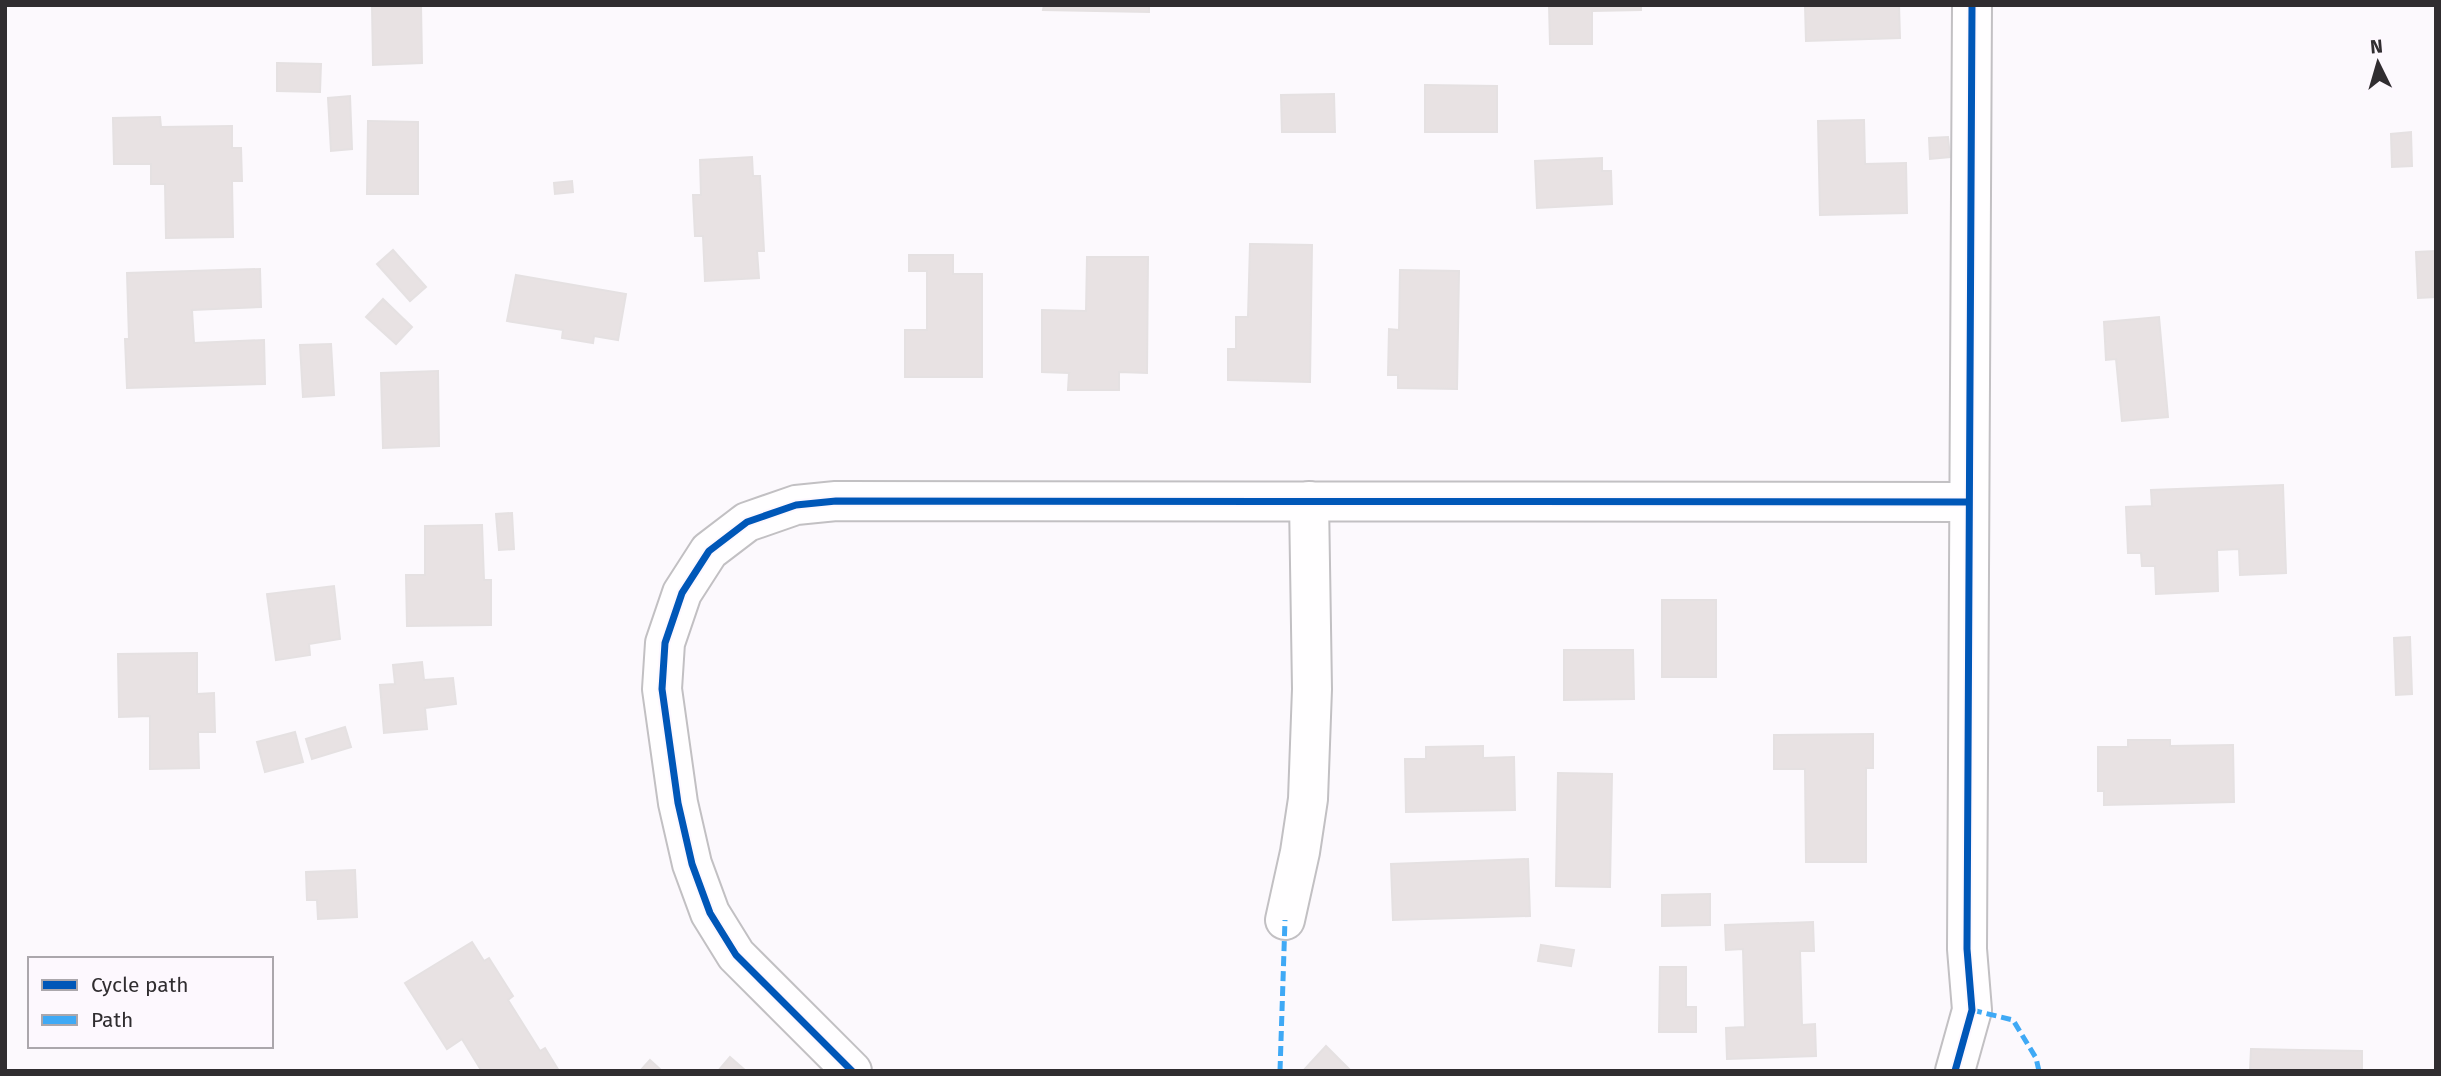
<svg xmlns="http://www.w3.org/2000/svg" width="2441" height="1076" viewBox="0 0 2441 1076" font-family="'Fira Sans',sans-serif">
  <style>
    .building { fill: #e8e2e3; stroke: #e5e1e2; stroke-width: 2 }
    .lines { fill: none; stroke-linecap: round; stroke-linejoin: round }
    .minor-casing { stroke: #c2c0c3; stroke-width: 42 }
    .minor { stroke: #fffeff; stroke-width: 38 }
    .quiet { stroke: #3fa9f5; stroke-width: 5; stroke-dasharray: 10 5; stroke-linecap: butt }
    .cycleway-casing { stroke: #fdf8fe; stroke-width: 11 }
    .cycleway { stroke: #0057b8; stroke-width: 7 }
  </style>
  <rect width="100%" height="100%" fill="#fcf9fd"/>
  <g class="building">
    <polygon points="372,5 421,5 422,63 373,65"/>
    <polygon points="1044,5 1149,5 1149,12 1043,10"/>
    <polygon points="1549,5 1641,5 1641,10 1592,11 1592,44 1550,44"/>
    <polygon points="1805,5 1899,5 1900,38 1806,41"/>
    <polygon points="277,63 321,64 320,92 277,91"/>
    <polygon points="1425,85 1497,86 1497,132 1425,132"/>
    <polygon points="1334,94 1335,132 1282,132 1281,95"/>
    <polygon points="350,96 352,149 331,151 328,98"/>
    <polygon points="160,117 161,127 232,126 232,148 241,148 242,181 232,181 233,237 166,238 165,184 151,184 151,164 114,164 113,118"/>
    <polygon points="1864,120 1865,164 1906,163 1907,213 1820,215 1818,121"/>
    <polygon points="368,121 418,122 418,194 367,194"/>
    <polygon points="2411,132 2412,166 2392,167 2391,134"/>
    <polygon points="1948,137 1950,157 1930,159 1929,138"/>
    <polygon points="752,157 753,176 760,176 764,251 757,251 759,278 705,281 703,236 695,236 693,195 701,195 700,160"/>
    <polygon points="1602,158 1602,171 1611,171 1612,204 1537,208 1535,161"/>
    <polygon points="572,181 573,192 555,194 554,183"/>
    <polygon points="1250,244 1312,245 1310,382 1228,380 1228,349 1236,349 1236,317 1248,317"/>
    <polygon points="393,250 426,287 410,301 377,264"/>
    <polygon points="2436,251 2436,297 2418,298 2416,252"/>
    <polygon points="909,255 953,255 953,274 982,274 982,377 905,377 905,330 927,330 927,271 909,271"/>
    <polygon points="1087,257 1148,257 1147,373 1119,372 1119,390 1068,390 1069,373 1042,372 1042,310 1086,311"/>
    <polygon points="260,269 261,307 192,310 194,343 264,340 265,384 127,388 125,339 129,339 127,273"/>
    <polygon points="1400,270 1459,271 1457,389 1398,388 1398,375 1388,375 1389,329 1399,330"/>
    <polygon points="516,275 626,294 618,340 594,336 593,343 562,338 563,330 507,321"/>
    <polygon points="383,299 412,327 396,344 366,317"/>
    <polygon points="2159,317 2168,417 2122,421 2116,359 2106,360 2104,322"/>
    <polygon points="331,344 334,395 303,397 300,345"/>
    <polygon points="438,371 439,446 383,448 381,373"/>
    <polygon points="2283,485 2286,573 2240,575 2239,549 2217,550 2218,591 2156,594 2155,566 2142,566 2141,553 2128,553 2126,507 2152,506 2151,490"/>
    <polygon points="512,513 514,549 499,550 496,514"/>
    <polygon points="482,525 484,580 491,580 491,625 407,626 406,575 425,575 425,526"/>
    <polygon points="334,586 340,639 309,644 310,655 276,660 267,594"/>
    <rect x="1662" y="600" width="54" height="77"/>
    <polygon points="2410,637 2412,694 2396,695 2394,638"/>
    <polygon points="1564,650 1633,650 1634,699 1564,700"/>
    <polygon points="197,653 197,694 214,693 215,732 198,732 199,768 150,769 150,716 119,717 118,654"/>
    <polygon points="422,662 424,680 453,678 456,704 425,708 427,729 384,733 380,685 395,684 393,665"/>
    <polygon points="345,727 351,747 312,759 306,739"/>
    <polygon points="295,732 303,762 265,772 257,742"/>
    <polygon points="1873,734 1873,768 1866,768 1866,862 1806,862 1805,769 1774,769 1774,735"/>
    <polygon points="2128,740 2170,740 2170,746 2233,745 2234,802 2104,805 2104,791 2098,791 2098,747 2128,747"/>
    <polygon points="1483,746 1483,758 1514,757 1515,810 1406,812 1405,759 1426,759 1426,747"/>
    <polygon points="1558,773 1612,774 1610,887 1556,886"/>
    <polygon points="1528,859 1530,916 1393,920 1391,864"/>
    <polygon points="355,870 357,917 318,919 317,900 307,900 306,872"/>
    <polygon points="1710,894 1710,925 1662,926 1662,895"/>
    <polygon points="1813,922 1814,951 1800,951 1802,1025 1815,1024 1816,1056 1727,1059 1726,1028 1745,1027 1743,949 1726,950 1725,925"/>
    <polygon points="472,942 484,961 489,958 513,996 508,1000 540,1051 545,1048 559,1071 479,1071 481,1070 462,1039 447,1049 405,983"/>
    <polygon points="1541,945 1574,950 1571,966 1538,961"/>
    <polygon points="1660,967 1686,967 1686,1007 1696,1007 1696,1032 1659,1032"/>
    <polygon points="1326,1046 1351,1071 1303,1071"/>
    <polygon points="2251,1049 2362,1051 2362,1071 2250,1071"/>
    <polygon points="730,1057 746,1071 718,1071"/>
    <polygon points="650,1060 662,1071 640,1071"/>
  </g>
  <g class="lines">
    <defs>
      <g id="minor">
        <polyline points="1285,920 1300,852 1308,799 1312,689 1309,501"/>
        <polyline points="852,1071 736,955 710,913 692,864 678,803 662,689 665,643 682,593 709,551 747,522 796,505 836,501 1968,502"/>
        <polyline points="1955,1071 1972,1010 1967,949 1972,5"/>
      </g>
    </defs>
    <use href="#minor" class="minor-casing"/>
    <use href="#minor" class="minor"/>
    <g class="quiet">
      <polyline points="1972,1010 2013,1020 2036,1058 2039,1071"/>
      <polyline points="1280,1071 1285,920"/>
    </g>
    <defs>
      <g id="cycleway">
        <polyline points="852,1071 736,955 710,913 692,864 678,803 662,689 665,643 682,593 709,551 747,522 796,505 836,501 1968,502"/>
        <polyline points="1955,1071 1972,1010 1967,949 1972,5"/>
      </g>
    </defs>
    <use href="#cycleway" class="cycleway-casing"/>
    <use href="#cycleway" class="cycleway"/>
  </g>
  <rect width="2441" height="1076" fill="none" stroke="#302d30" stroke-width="14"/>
  <rect x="28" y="957" width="245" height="91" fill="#fdf8fe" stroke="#aba7ac" stroke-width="2"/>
  <rect x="42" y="980" width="35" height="10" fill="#0057b8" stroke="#aba7ac" stroke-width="2"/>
  <text x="91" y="992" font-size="21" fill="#302d30">Cycle path</text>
  <rect x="42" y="1015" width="35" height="10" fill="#3fa9f5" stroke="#aba7ac" stroke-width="2"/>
  <text x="91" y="1027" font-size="21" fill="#302d30">Path</text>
  <g transform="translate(2378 63) rotate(355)" stroke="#fdf8fe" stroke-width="5" paint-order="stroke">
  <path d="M0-5L12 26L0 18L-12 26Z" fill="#302d30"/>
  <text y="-10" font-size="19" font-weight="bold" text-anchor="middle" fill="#302d30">N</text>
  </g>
</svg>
